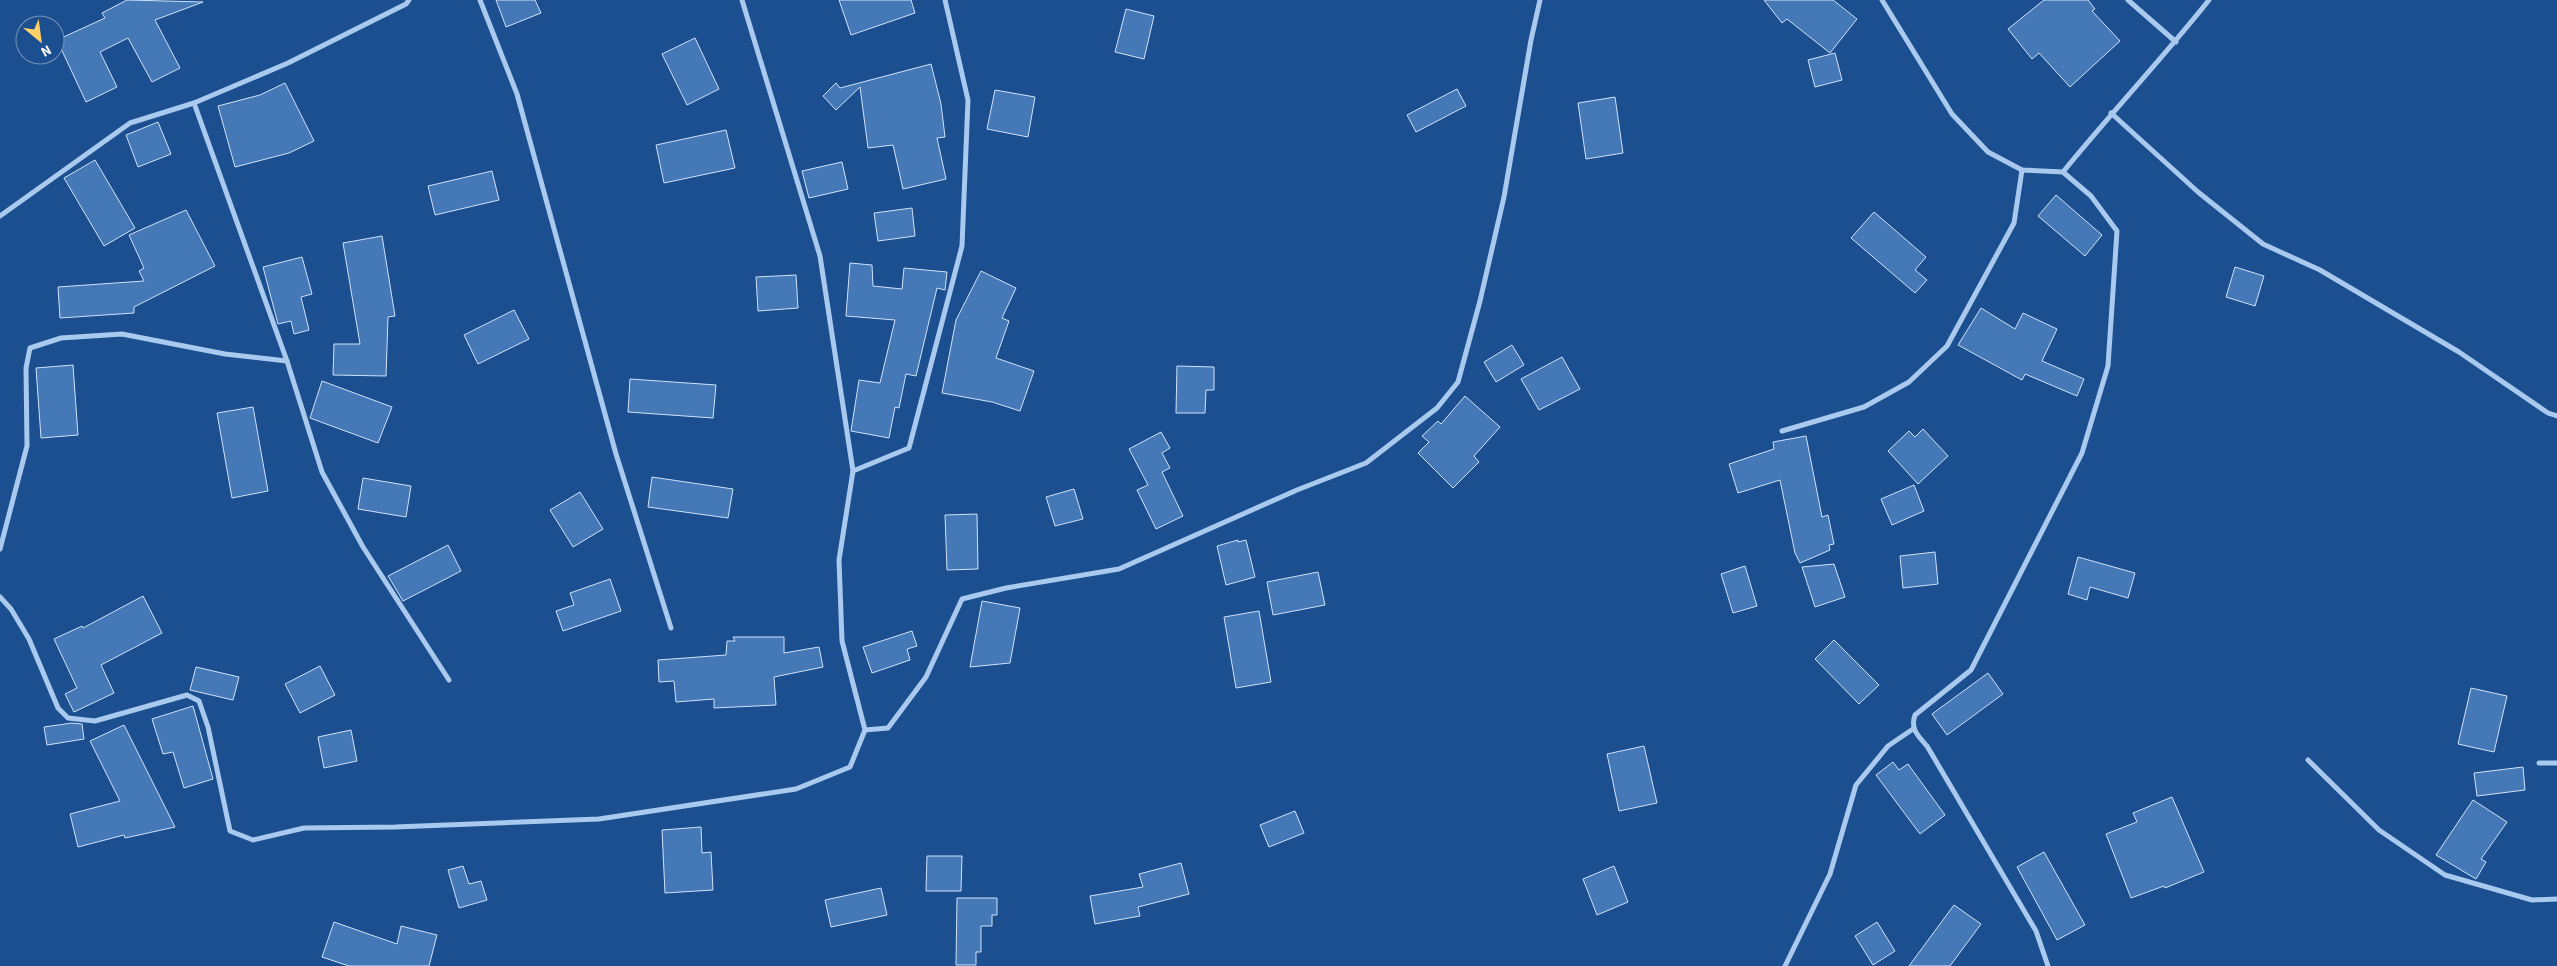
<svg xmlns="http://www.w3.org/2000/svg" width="2557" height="966" viewBox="0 0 2557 966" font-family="'Source Sans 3',sans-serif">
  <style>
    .building { fill: #4478b7; stroke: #cfe3fa }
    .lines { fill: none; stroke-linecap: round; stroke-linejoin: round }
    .minor { stroke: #a9c9ee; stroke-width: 5 }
  </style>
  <rect width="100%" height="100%" fill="#1b4f8f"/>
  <g class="building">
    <polygon points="127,0 203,2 155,20 180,68 152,82 128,38 100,52 117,87 86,102 57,40 105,18 102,13"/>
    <polygon points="496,0 535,0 541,13 506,27"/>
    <polygon points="839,0 911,0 915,13 851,35"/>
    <polygon points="1764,0 1833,0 1857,19 1830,53 1787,19 1782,23"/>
    <polygon points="2044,0 2088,0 2095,9 2092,11 2120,41 2070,87 2039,53 2032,59 2008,29"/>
    <polygon points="1126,9 1154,16 1144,59 1115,52"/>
    <polygon points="695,38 719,89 687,105 662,54"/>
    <polygon points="1835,53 1842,80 1815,87 1808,60"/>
    <polygon points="931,64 941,104 945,137 937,138 946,179 903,189 893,145 868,148 860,87 836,110 823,96 836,83 840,88"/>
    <polygon points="285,83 314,141 289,153 235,167 218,106 260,95"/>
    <polygon points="1457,89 1466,106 1416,132 1407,115"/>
    <polygon points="995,90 1035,97 1028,137 987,129"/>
    <polygon points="1615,97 1623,153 1586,159 1578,103"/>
    <polygon points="158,122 171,154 138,167 126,135"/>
    <polygon points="726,130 735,168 664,183 656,145"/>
    <polygon points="95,160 135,228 104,246 64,178"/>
    <polygon points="842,162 848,189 809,198 802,171"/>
    <polygon points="492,171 499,200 435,215 428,186"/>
    <polygon points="2056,195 2102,235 2085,256 2038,216"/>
    <polygon points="912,208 915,236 878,241 874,213"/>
    <polygon points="186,210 215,266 134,307 134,313 60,318 58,287 144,281 139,271 144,268 129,235"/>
    <polygon points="1874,212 1926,257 1915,270 1927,280 1915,293 1851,238"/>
    <polygon points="382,236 395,316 388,317 386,376 333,375 334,344 360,344 343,243"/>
    <polygon points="302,257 312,294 301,297 309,330 294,334 291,321 278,324 263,267"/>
    <polygon points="850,263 872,265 873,286 902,289 904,268 947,272 945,290 937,288 916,376 906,374 899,408 895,407 889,438 851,431 859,380 880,383 895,320 846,316"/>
    <polygon points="2235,267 2264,276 2255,306 2226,297"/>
    <polygon points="981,271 1016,288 1002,318 1009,321 996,358 1034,371 1020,411 992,402 942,393 956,320"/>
    <polygon points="796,275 798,308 758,311 756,277"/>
    <polygon points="1981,308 2015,329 2023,313 2057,329 2042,361 2084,379 2077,396 2025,374 2022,380 1958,345"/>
    <polygon points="514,310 529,339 478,364 464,335"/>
    <polygon points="1512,345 1524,365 1496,382 1484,362"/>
    <polygon points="1562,357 1580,389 1539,410 1521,379"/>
    <polygon points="73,365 78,435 41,438 36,368"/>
    <polygon points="1177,366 1214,367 1214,390 1206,390 1205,413 1176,413"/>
    <polygon points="630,379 716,385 713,418 628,412"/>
    <polygon points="322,381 392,407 378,443 310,418"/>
    <polygon points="1465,396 1500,427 1474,456 1479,462 1453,488 1418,453 1429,442 1422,436 1438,421 1441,424"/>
    <polygon points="253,407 268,491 232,498 217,413"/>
    <polygon points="1923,429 1948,456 1918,484 1888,451 1909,431 1915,437"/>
    <polygon points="1161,432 1170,448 1162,453 1170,468 1162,472 1183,516 1156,529 1137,490 1148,485 1129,449"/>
    <polygon points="1806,436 1822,517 1828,515 1834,544 1829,545 1830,550 1800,563 1795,553 1780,480 1738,493 1729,464 1774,449 1773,442"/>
    <polygon points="652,477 733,489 728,518 648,507"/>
    <polygon points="363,478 411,486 406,517 358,509"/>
    <polygon points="1914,485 1924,511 1892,525 1881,499"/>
    <polygon points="1074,489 1083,519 1055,526 1046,497"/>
    <polygon points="580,492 603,529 573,547 550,510"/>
    <polygon points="977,514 978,569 947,570 945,515"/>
    <polygon points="1238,540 1238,542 1246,540 1255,577 1226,585 1217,546"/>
    <polygon points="448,545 461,571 403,601 388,576"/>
    <polygon points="1935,552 1938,584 1903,588 1900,556"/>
    <polygon points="2078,557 2135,573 2128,598 2090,587 2087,600 2068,594"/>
    <polygon points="1834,564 1845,597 1815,607 1802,567"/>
    <polygon points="1745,566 1757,606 1733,613 1721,574"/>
    <polygon points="1318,572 1325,605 1273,615 1267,582"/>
    <polygon points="610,579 621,611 563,631 556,611 574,605 570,593"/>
    <polygon points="143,596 162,633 101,665 114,693 74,712 65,694 77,688 54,639 82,626 83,628"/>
    <polygon points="982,601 1020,608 1010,663 970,667"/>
    <polygon points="1259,611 1271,682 1236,688 1224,617"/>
    <polygon points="912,631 917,646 907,649 910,660 872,673 863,647"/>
    <polygon points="733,637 784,637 784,653 819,647 823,667 774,677 776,705 714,708 714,699 676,702 674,681 659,682 658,660 726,655 727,641 735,641"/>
    <polygon points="1834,640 1879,685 1859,704 1815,659"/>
    <polygon points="320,666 335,695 300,713 285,684"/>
    <polygon points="196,667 239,677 233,700 190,690"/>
    <polygon points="1988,673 2003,694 1947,735 1932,714"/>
    <polygon points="2471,688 2507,696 2494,752 2458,744"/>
    <polygon points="193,706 213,779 184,788 173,752 163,754 152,719"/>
    <polygon points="72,723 82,724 84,739 47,745 44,727"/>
    <polygon points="124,725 175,827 125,838 124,835 78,847 70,814 120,801 90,741"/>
    <polygon points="351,730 357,761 324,768 318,737"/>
    <polygon points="1644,746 1657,803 1619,811 1607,754"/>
    <polygon points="1893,762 1899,770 1908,764 1945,815 1920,834 1876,775"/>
    <polygon points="2523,767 2525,790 2477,796 2474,773"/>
    <polygon points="2172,797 2204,872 2165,888 2164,886 2131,898 2106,834 2137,822 2133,813"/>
    <polygon points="2473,800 2507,822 2481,859 2486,862 2476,879 2436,855"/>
    <polygon points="1295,811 1304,833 1269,847 1260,825"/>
    <polygon points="701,827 702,853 711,852 713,890 665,893 662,830"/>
    <polygon points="2044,852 2085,925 2057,940 2017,867"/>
    <polygon points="927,856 962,856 961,891 926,891"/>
    <polygon points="1181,863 1189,894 1138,907 1140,916 1095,924 1090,896 1143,887 1139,874"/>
    <polygon points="463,866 469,884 481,881 487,900 459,908 448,870"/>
    <polygon points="1614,866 1628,902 1597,915 1583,879"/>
    <polygon points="881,888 887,915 831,927 825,900"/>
    <polygon points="957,898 997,898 997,915 992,915 992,926 981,926 981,952 976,952 976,965 956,965"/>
    <polygon points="1954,905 1981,924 1950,966 1909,966"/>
    <polygon points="334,922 397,944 401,926 437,935 429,966 349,966 322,957"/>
    <polygon points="1877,922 1895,951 1873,965 1855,936"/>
  </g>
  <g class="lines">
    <g class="minor">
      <polyline points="480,0 517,94 616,454 671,628"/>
      <path d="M1882,0l70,114 36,38 34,18 41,2 28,24 26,35 -9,135 -26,87 -111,217 -56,45c-5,14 3,21 12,31l109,185 12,35"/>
      <polyline points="2128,0 2176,42"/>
      <polyline points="194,103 287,361 322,472 363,547 449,680"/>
      <polyline points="2111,113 2198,192 2263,244 2320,270 2459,352 2548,413 2557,416"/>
      <path d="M2063,172c48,-59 99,-113 146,-172"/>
      <polyline points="0,216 130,123 194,103 288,63 406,4 409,0"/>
      <polyline points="1782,431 1864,407 1909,382 1947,346 2014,223 2022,170"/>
      <polyline points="853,471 909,448 962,246 968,100 945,0"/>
      <polyline points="0,549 27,446 26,368 30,348 61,338 122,334 225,354 287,361"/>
      <polyline points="0,597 11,609 29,639 58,708 68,718 95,721 187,695 199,701 208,727 230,831 253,840 304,828 395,827 599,819 796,789 850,767 865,730 842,641 839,560 853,471 820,256 742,0"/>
      <polyline points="865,730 888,728 926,677 962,599 1006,588 1119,569 1297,490 1366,463 1437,408 1458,382 1480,301 1504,197 1531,40 1540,0"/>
      <polyline points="2308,760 2379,830 2445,875 2532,900 2557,899"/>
      <polyline points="2539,763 2557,763"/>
      <polyline points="1785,966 1830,874 1856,785 1888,746 1913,729"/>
    </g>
  </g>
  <g transform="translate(40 40) rotate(151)"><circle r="24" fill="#1b4f8f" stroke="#7695bc"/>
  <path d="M0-4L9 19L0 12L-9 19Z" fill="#ffd166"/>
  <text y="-8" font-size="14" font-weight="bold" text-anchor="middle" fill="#ffffff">N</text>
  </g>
</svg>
